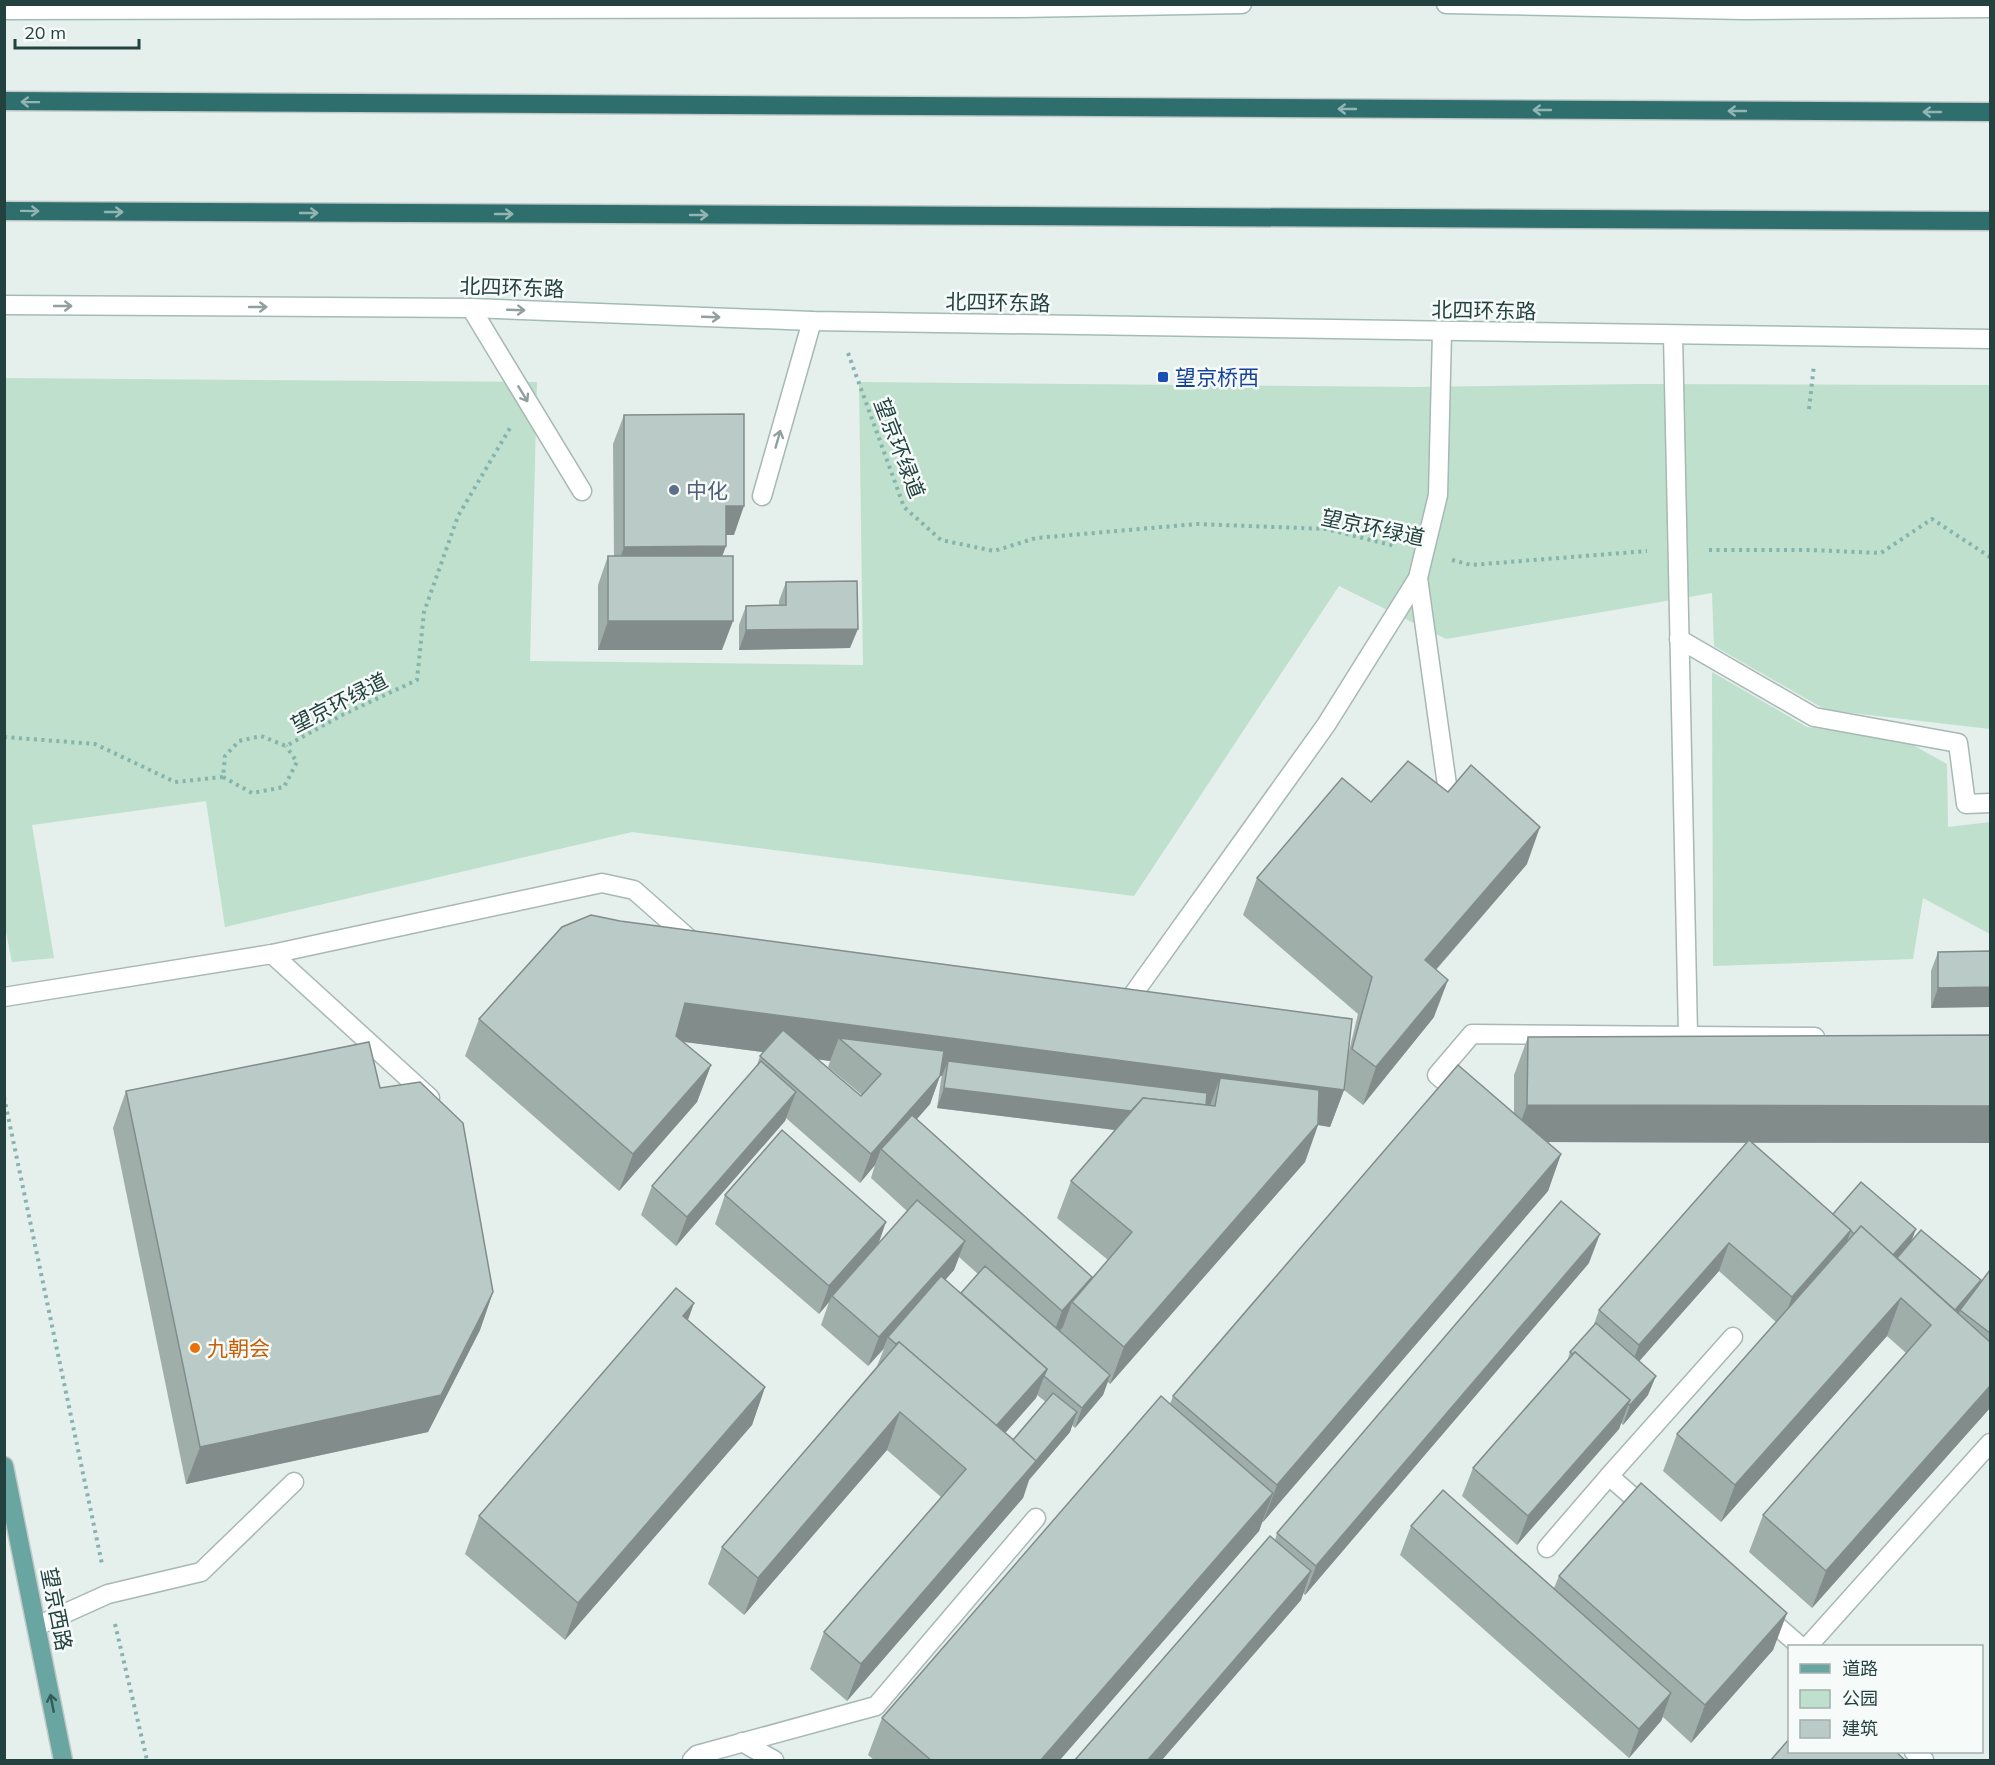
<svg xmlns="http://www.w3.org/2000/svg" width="1995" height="1765" viewBox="0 0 1995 1765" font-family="Mulish,'Noto Sans SC',sans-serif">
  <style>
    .green { fill: #bee0cd }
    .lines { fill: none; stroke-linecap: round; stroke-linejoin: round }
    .lane-casing { stroke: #a7b8b5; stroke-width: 21 }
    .street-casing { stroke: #a7b8b5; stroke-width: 21 }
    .secondary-casing { stroke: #a3bbb7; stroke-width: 21 }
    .primary-casing { stroke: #c1cac9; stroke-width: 21 }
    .highway-casing { stroke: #c1cac9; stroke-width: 21 }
    .path { stroke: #85b3ad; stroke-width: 4; stroke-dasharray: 3 4.5; stroke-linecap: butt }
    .lane { stroke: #fff; stroke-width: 18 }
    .street { stroke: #fff; stroke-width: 18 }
    .secondary { stroke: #fff; stroke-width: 18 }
    .primary { stroke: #69a5a1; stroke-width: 18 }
    .highway { stroke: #2e6f6d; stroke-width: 18 }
    .wall { fill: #a0aeaa; fill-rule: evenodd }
    .shaded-wall { fill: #828d8b }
    .building { fill: #bacac6; stroke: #828d8b; stroke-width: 1.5 }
    .oneway { stroke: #92b5b3 }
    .oneway2 { stroke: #91a09f }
    .oneway3 { stroke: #345b58 }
    .transit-dot { fill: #1a4fb4; stroke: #f6fbf9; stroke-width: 2 }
    .service-dot { fill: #5c6f8a; stroke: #f6fbf9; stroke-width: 2 }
    .food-dot { fill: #e8710a; stroke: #f6fbf9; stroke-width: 2 }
    .labels { text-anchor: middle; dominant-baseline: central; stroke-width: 5; stroke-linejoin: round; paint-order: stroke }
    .street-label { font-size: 21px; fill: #23423f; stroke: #f6fbf9 }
    .transit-label { font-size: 21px; fill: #164399; stroke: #f6fbf9; text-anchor: start }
    .service-label { font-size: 21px; fill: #4e5e75; stroke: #f6fbf9; text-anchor: start }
    .food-label { font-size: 21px; fill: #c56008; stroke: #f6fbf9; text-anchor: start }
  </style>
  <rect width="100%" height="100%" fill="#e5efec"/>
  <g class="green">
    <polygon points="4,378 537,382 530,661 863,665 859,382 1413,387 1642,384 1990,385 1990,729 1826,710 1714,646 1712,593 1446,639 1339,586 1134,896 632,832 225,927 206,801 32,825 54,958 12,962 4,922"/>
    <polygon points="1712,672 1807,727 1904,740 1947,764 1948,827 1990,822 1990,934 1923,898 1913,959 1713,966"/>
  </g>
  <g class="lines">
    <defs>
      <g id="lane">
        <polyline points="471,308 582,491"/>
        <polyline points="1442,332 1438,495 1418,578 1447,785"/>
        <polyline points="1673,335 1688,1034"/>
        <polyline points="762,496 812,321"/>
        <polyline points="1679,639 1814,717 1958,743 1966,804 1990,803"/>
        <polyline points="272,954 430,1098"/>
        <polyline points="1134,993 1326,725 1418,578"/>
        <polyline points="4,997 272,954 602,883 634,890 694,943"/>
        <polyline points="1462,1096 1437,1075 1472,1034 1815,1037"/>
        <polyline points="1649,1511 1609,1476 1733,1337"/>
        <polyline points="1547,1548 1609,1476"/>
        <polyline points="1763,1614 1800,1646"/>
        <polyline points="37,1626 108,1594 201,1572 294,1482"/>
        <polyline points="742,1742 774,1760"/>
        <polyline points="1914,1752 1924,1760"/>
        <polyline points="692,1760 697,1755 876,1706 1036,1518"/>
      </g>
      <polyline id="street" points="1808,1646 1990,1443"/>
      <g id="secondary">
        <polyline points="1446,4 1744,10 1990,8"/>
        <polyline points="4,10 1020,8 1242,4"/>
        <polyline points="4,305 471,308 812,321 1990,339"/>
      </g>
      <polyline id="primary" points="4,1466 63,1760"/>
      <g id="highway">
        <polyline points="4,101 1990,112"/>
        <polyline points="4,211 1990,221"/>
      </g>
    </defs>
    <use href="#lane" class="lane-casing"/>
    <use href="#street" class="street-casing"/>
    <use href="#secondary" class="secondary-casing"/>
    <use href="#primary" class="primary-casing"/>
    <use href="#highway" class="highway-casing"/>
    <g class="path">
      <polyline points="848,353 904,507 941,540 994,551 1036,538 1197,524 1326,529 1395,546"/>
      <polyline points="1809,409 1814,365"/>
      <polyline points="1709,550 1810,550 1881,553 1932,519 1990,557"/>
      <polyline points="1452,560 1471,565 1647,551"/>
      <polyline points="4,737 95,744 175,782 223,777 225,756 239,741 261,736 286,746 344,714 417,680 424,612 458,516 510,428"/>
      <polyline points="223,777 252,793 284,787 297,762 286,746"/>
      <polyline points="4,1097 102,1564"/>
      <polyline points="115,1624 147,1760"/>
    </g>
    <use href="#lane" class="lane"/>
    <use href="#street" class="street"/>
    <use href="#secondary" class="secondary"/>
    <use href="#primary" class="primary"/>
    <use href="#highway" class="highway"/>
  </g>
  <g class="wall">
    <polygon points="624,415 734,535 726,535 726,546 722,556 722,650 598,650 598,585 608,556 614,556 613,444"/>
    <polygon points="786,582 850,648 739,650 739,625 746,606 779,605 779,601"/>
    <path d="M1371,802l156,62 -91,106 -2,47 -71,88 -19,-15 -14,37 -12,-2 -13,37 -195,222 -2,-2 -5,13 -28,33 -3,-3 -2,7 -41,48 -6,18 -176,203 -37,-32 14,-37 117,-135 -54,-47 -143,165 -36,-31 14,-37 155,-181 7,-17 -16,17 -47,-41 8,-23 -10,12 -104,-90 10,-29 153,49 29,-33 -36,-33 4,-13 -15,18 -74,-65 -1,3 -109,125 -35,-31 11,-29 104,-118 4,-12 4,-4 -81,-10 28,23 -14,37 -78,89 -154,-135 14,-37 870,32 9,-37 -115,-99 14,-37zM818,1059l12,2 -2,6 34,28 -1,1zM940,1076h2l-1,4 -4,28 178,22 -44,51 -14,37 51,42 -16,18 -175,-159 13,-15zM959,1257l19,17 -17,19 -16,-13 9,-10zM1037,1395l9,7 -33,38 -8,-7 31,-35z"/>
    <polygon points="1990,951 1931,1008 1931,971 1938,952"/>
    <polygon points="1990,1035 1990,1143 1752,1143 1833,1214 1916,1229 1911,1242 1981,1280 1978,1286 1990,1270 1990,1408 1812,1608 1749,1552 1763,1515 1906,1353 1887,1336 1721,1522 1663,1471 1677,1434 1776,1322 1719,1271 1639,1361 1648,1395 1623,1425 1621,1423 1619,1429 1517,1545 1462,1496 1473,1468 1567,1361 1570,1352 1593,1327 1599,1310 1746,1143 1548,1142 1561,1154 1548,1191 1263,1522 1262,1522 1259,1531 1059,1761 875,1761 868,1755 882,1718 1170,1404 1173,1396 1514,1113 1514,1075 1528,1037"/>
    <polygon points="380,1088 493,1292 480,1330 428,1432 186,1484 113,1128 126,1091"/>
    <polygon points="1589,1263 1305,1595 1303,1593 1301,1600 1161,1761 1074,1761 1275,1540 1277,1533"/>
    <polygon points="694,1303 688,1320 765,1387 752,1425 565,1640 465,1554 479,1516"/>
    <polygon points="1411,1526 1554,1588 1559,1576 1787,1613 1773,1650 1691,1743 1663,1717 1661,1721 1629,1758 1400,1555"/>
  </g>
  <g class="shaded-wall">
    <polygon points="726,506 744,506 734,535 715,535"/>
    <polygon points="726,546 715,575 614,576 624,547"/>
    <polygon points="608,621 733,621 722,650 598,650"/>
    <polygon points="858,629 850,648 739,650 746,630"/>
    <polygon points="1540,827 1527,864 1411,998 1425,960"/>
    <polygon points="1448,980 1434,1017 1363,1105 1376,1067"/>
    <polygon points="1990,987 1990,1007 1931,1008 1938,988"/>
    <polygon points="685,1003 1344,1090 1330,1127 1318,1125 1305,1162 1110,1384 1215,1106 1220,1078 1208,1111 948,1061 942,1076 872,1067 839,1038 830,1061 671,1040"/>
    <polygon points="711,1065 697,1102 619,1191 633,1154"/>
    <polygon points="940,1076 930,1104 886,1154 881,1149 875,1165 860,1183 871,1154"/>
    <polygon points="944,1088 1204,1120 1197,1140 937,1108"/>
    <polygon points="796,1092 785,1121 676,1246 687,1217"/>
    <polygon points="1527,1105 1990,1106 1990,1143 1513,1142"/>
    <polygon points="1561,1154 1548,1191 1263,1522 1277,1485"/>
    <polygon points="886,1222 876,1251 832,1296 829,1302 819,1314 829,1286"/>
    <polygon points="1916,1229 1908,1249 1889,1268 1887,1262"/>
    <polygon points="1851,1230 1841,1259 1781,1326 1792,1297"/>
    <polygon points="1600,1234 1589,1263 1305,1595 1316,1566"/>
    <polygon points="965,1241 954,1270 892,1340 888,1337 883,1349 868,1366 879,1337"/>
    <polygon points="1729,1243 1719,1271 1628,1374 1639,1345"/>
    <polygon points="1092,1277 1079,1308 1072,1302 1063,1327 1051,1340 1062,1311"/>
    <polygon points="1981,1280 1974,1299 1960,1310 1957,1318 1949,1317"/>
    <polygon points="493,1292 480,1330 428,1432 186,1484 200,1447"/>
    <polygon points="1901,1298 1887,1336 1721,1522 1735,1485"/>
    <polygon points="694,1303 680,1341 683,1316"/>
    <polygon points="1047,1369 1036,1398 983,1458 993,1429"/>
    <polygon points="1110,1375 1103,1395 1075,1428 1082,1408"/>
    <polygon points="1656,1376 1648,1395 1623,1425 1630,1405"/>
    <polygon points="1990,1386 1990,1408 1812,1608 1826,1571"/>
    <polygon points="765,1387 752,1425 565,1640 578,1603"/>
    <polygon points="1630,1400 1619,1429 1517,1545 1528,1516"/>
    <polygon points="900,1412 887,1450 744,1615 758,1578"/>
    <polygon points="1077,1412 1070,1432 1029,1480 1023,1498 847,1701 861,1664"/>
    <polygon points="1273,1493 1259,1531 1059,1761 1040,1761"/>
    <polygon points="1311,1571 1301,1600 1161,1761 1147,1761"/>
    <polygon points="1787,1613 1773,1650 1691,1743 1705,1705"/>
    <polygon points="1671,1693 1661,1721 1629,1758 1639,1729"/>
  </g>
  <g class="building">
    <polygon points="744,414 744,506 726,506 726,546 624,547 624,415"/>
    <rect x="608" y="556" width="125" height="65"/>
    <polygon points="857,581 858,629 746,630 746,606 786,605 786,582"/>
    <polygon points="1408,761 1448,792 1471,765 1540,827 1425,960 1448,980 1376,1067 1352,1049 1372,977 1257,878 1342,778 1371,802"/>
    <polygon points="591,915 620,921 1352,1019 1344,1090 685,1003 676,1036 711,1065 633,1154 479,1019 562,927"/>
    <polygon points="1990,951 1990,987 1938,988 1938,952"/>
    <polygon points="783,1030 861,1096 881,1074 839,1038 944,1051 940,1076 871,1154 760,1056"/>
    <polygon points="1990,1035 1990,1106 1527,1105 1528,1037"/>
    <polygon points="369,1042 380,1088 420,1082 463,1123 493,1292 441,1395 200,1447 126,1091"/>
    <polygon points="761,1061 796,1092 687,1217 652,1186"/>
    <polygon points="948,1061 1207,1093 1206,1105 1143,1098 1131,1111 944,1088"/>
    <polygon points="1458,1065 1561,1154 1277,1485 1173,1396"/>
    <polygon points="1220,1078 1319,1090 1318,1124 1124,1347 1072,1302 1132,1232 1071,1181 1143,1098 1215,1106"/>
    <polygon points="912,1115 1092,1277 1062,1311 881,1149"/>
    <polygon points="782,1130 886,1222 829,1286 725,1195"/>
    <polygon points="1749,1140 1851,1230 1792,1297 1729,1243 1639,1345 1599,1310"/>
    <polygon points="1861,1182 1916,1229 1893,1255 1861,1226 1854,1234 1851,1231 1851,1230 1833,1214"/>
    <polygon points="917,1200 965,1241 879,1337 832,1296"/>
    <polygon points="1561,1201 1600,1234 1316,1566 1277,1533"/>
    <polygon points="1861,1226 1990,1342 1990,1386 1826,1571 1763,1515 1931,1325 1901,1298 1735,1485 1677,1434"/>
    <polygon points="1921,1230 1981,1280 1955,1310 1897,1258"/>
    <polygon points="985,1266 1110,1375 1082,1408 1044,1376 1047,1369 961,1293"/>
    <polygon points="1990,1270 1990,1333 1960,1310"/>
    <polygon points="941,1276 1047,1369 996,1426 899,1342 896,1344 888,1337"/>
    <polygon points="676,1288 694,1303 683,1316 765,1387 578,1603 479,1516"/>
    <polygon points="1596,1323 1656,1376 1630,1405 1628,1404 1630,1400 1575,1352 1572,1354 1570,1352"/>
    <polygon points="899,1342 1037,1460 861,1664 824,1632 966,1469 900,1412 758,1578 722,1547"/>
    <polygon points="1575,1352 1630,1400 1528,1516 1473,1468"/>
    <polygon points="1053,1393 1077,1412 1036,1461 1013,1440"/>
    <polygon points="1161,1396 1273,1493 1040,1761 932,1761 882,1718"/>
    <polygon points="1641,1483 1787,1613 1705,1705 1559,1576"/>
    <polygon points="1443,1490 1671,1693 1639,1729 1411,1526"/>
    <polygon points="1270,1536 1311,1571 1147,1761 1074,1761"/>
    <polygon points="1790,1738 1790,1752 1896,1752 1906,1761 1770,1761"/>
  </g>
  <defs><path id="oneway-shaft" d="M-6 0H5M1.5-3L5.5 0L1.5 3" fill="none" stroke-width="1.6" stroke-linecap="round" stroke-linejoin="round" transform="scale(1.5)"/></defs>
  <g class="oneway">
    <use href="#oneway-shaft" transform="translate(30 102) rotate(-179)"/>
    <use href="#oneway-shaft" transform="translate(1347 109) rotate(-180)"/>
    <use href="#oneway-shaft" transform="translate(1542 110) rotate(-180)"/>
    <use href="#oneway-shaft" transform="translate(1737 111) rotate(-180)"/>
    <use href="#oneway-shaft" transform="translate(1932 112) rotate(-180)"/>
    <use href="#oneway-shaft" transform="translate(30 211) rotate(1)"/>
    <use href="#oneway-shaft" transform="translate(114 212)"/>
    <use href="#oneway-shaft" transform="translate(309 213)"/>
    <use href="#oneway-shaft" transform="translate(504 214)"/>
    <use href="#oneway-shaft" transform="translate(699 215)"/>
  </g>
  <g class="oneway2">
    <use href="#oneway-shaft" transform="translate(63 306)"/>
    <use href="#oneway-shaft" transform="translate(258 307)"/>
    <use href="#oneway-shaft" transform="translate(516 310) rotate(2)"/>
    <use href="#oneway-shaft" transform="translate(711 317) rotate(2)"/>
    <use href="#oneway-shaft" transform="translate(523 394) rotate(59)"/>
    <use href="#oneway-shaft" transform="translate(778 439) rotate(-74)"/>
  </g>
  <use class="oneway3" href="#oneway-shaft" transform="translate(52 1703) rotate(-101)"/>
  <rect class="transit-dot" x="1157" y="371" width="12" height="12" rx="3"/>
  <circle class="service-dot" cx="674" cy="490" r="6"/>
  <circle class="food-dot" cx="195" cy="1348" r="6"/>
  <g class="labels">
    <g class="street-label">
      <text transform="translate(512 287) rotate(2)">北四环东路</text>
      <text transform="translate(998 302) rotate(1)">北四环东路</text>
      <text transform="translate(1484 310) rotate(1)">北四环东路</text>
      <text transform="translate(900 448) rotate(69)">望京环绿道</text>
      <text transform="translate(1373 527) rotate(12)">望京环绿道</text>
      <text transform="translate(339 702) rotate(-27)">望京环绿道</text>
      <text transform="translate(57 1609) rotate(79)">望京西路</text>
    </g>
    <g class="transit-label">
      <text x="1175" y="377">望京桥西</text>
    </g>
    <g class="service-label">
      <text x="686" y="490">中化</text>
    </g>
    <g class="food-label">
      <text x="207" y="1348">九朝会</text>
    </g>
  </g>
  <rect width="1995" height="1765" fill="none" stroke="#23423f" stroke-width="12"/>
  <rect x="1788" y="1645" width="195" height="108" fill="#f6fbf9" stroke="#a2b1af" stroke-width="1.5"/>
  <rect x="1800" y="1664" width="30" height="9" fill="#69a5a1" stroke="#a2b1af" stroke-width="1.5"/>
  <text x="1842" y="1675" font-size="18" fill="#23423f">道路</text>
  <rect x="1800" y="1690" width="30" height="18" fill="#bee0cd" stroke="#a2b1af" stroke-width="1.5"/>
  <text x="1842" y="1705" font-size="18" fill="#23423f">公园</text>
  <rect x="1800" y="1720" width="30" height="18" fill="#bacac6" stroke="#a2b1af" stroke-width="1.5"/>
  <text x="1842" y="1735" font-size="18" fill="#23423f">建筑</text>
  <path d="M15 39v9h124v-9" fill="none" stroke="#23423f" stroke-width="3"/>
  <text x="24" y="39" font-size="18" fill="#23423f" stroke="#f6fbf9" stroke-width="4.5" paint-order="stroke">20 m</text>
</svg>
